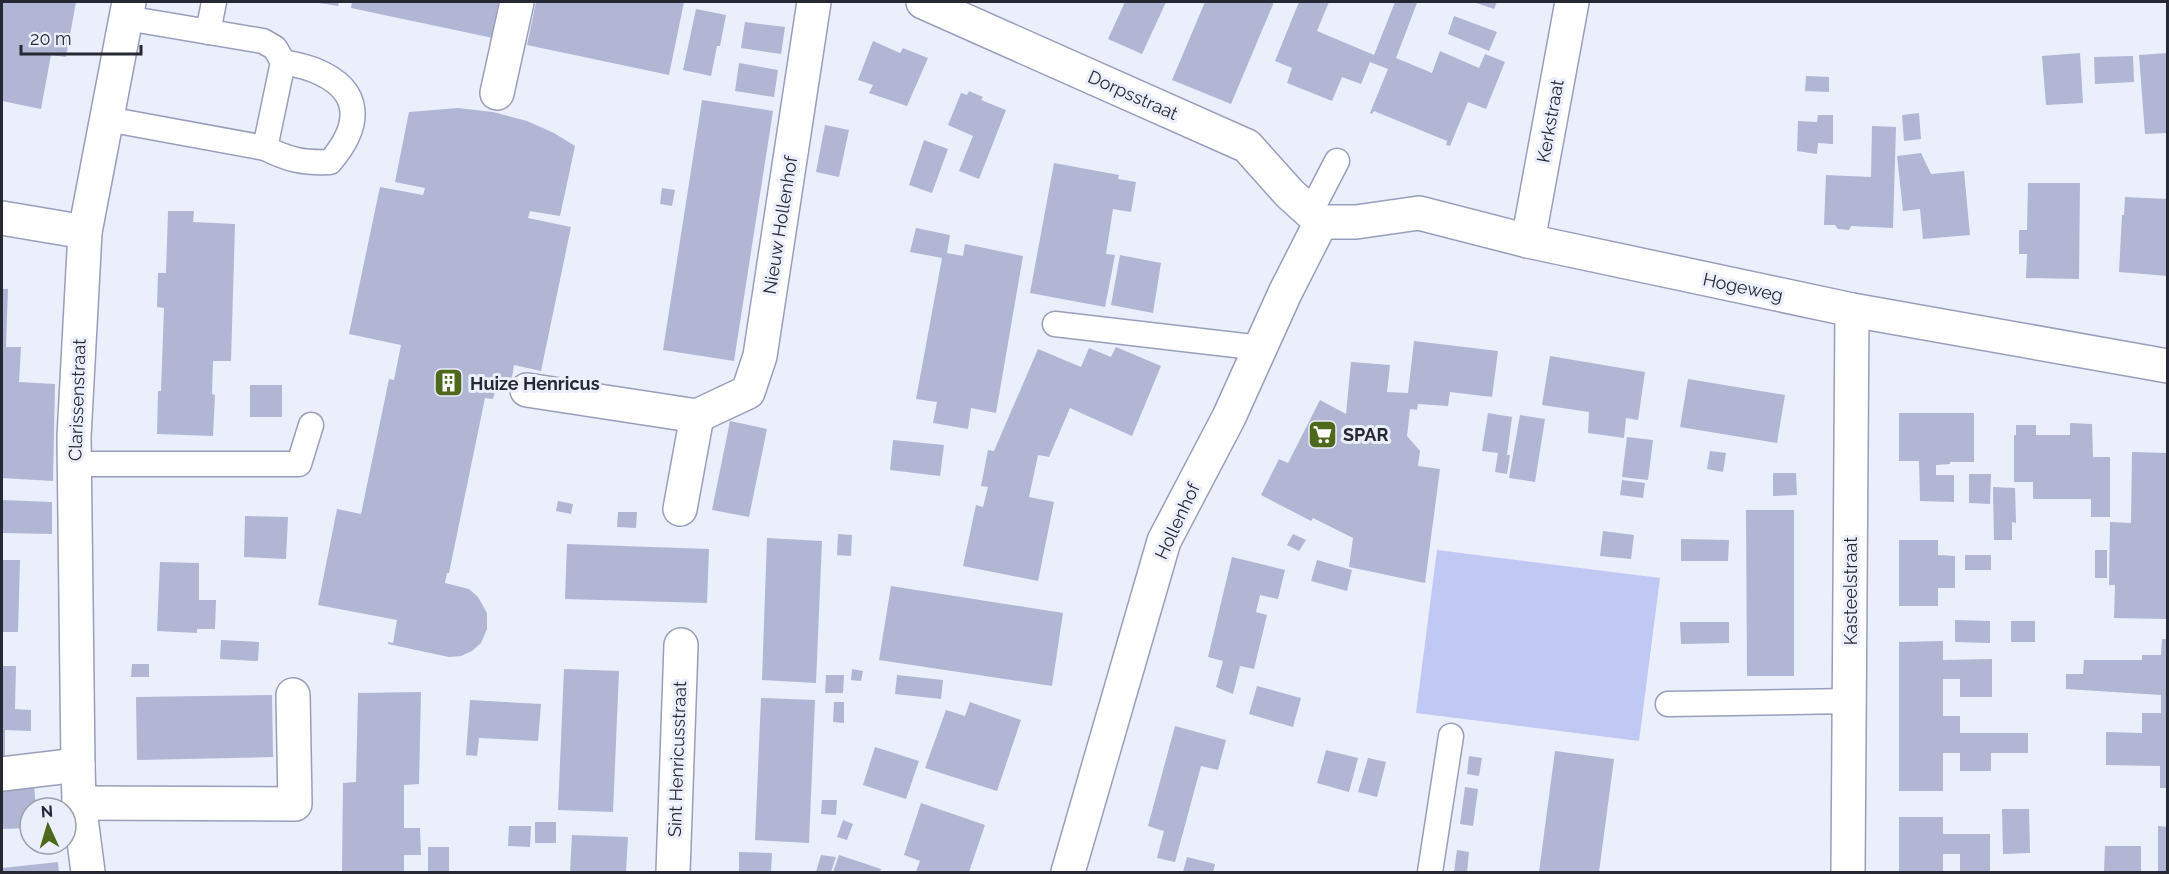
<svg xmlns="http://www.w3.org/2000/svg" width="2169" height="874" viewBox="0 0 2169 874" font-family="Raleway,sans-serif">
  <style>
    .green { fill: #c0c8f4 }
    .building { fill: #b1b6d5 }
    .lines { fill: none; stroke-linecap: round; stroke-linejoin: round }
    .service-casing { stroke: #999ebc; stroke-width: 27 }
    .pedestrian-casing { stroke: #999ebc; stroke-width: 36 }
    .minor-casing { stroke: #999ebc; stroke-width: 36 }
    .tertiary-casing { stroke: #999ebc; stroke-width: 36 }
    .service { stroke: #fff; stroke-width: 24 }
    .pedestrian { stroke: #fff; stroke-width: 33 }
    .minor { stroke: #fff; stroke-width: 33 }
    .tertiary { stroke: #fff; stroke-width: 33 }
    .labels { text-anchor: middle; dominant-baseline: central; stroke-width: 6; stroke-linejoin: round; paint-order: stroke }
    .street-label { font-size: 18px; fill: #262834; stroke: #ebeefb }
    .poi-label { font-size: 18px; font-weight: bold; fill: #262834; stroke: #ebeefb; text-anchor: start }
  </style>
  <rect width="100%" height="100%" fill="#ebeefb"/>
  <polygon class="green" points="1437,550 1660,578 1639,741 1416,713"/>
  <g class="building">
    <polygon points="2,2 76,2 66,57 51,55 41,109 2,101"/>
    <polygon points="352,2 501,2 493,38 351,8"/>
    <polygon points="536,2 684,2 669,75 527,45"/>
    <polygon points="1125,2 1166,2 1142,54 1108,39"/>
    <polygon points="1205,2 1274,2 1231,104 1172,80"/>
    <polygon points="1299,2 1329,2 1317,31 1374,55 1395,2 1417,3 1396,58 1432,73 1440,51 1479,68 1485,54 1505,62 1486,109 1468,102 1450,146 1446,145 1447,141 1374,111 1372,114 1370,113 1388,69 1370,62 1361,84 1342,77 1332,101 1287,83 1292,68 1275,61"/>
    <polygon points="1473,2 1497,2 1494,9"/>
    <polygon points="319,3 319,2 339,2 338,6"/>
    <polygon points="696,9 726,15 720,46 717,46 711,76 683,70"/>
    <polygon points="1454,16 1497,32 1489,51 1448,34"/>
    <polygon points="745,22 785,27 781,54 741,48"/>
    <polygon points="873,41 900,53 903,48 928,58 907,106 869,93 873,85 858,80"/>
    <polygon points="2080,53 2083,103 2046,105 2042,56"/>
    <polygon points="2168,53 2168,133 2145,134 2139,55"/>
    <polygon points="2133,56 2134,82 2095,84 2094,57"/>
    <polygon points="739,63 778,70 774,97 735,91"/>
    <polygon points="1806,76 1829,77 1829,92 1805,91"/>
    <polygon points="969,91 983,97 981,100 1006,110 979,179 959,171 973,136 948,125 961,93 967,95"/>
    <polygon points="702,100 773,111 734,361 663,350"/>
    <polygon points="458,108 493,112 527,121 554,133 575,146 560,216 530,211 528,218 571,227 541,371 514,365 510,390 496,387 493,399 485,398 449,573 447,573 445,583 469,589 478,597 487,613 487,629 481,643 472,651 461,656 449,657 388,644 388,642 393,643 397,620 318,605 337,509 361,514 389,379 394,380 401,345 349,334 380,187 423,195 425,188 395,182 409,112"/>
    <polygon points="1919,113 1921,139 1904,141 1902,115"/>
    <polygon points="1818,115 1833,115 1833,144 1818,143 1817,154 1797,151 1798,121 1817,122"/>
    <polygon points="825,125 849,130 839,177 816,172"/>
    <polygon points="1872,126 1896,127 1893,228 1851,226 1849,230 1838,229 1835,225 1824,225 1826,175 1871,177"/>
    <polygon points="924,140 948,149 932,193 909,185"/>
    <polygon points="1921,153 1931,174 1964,171 1970,235 1923,239 1920,209 1903,211 1897,156"/>
    <polygon points="1054,163 1119,175 1118,179 1136,182 1131,212 1113,209 1106,254 1115,255 1105,307 1030,293"/>
    <polygon points="2028,183 2080,183 2079,279 2026,278 2027,254 2019,254 2019,230 2027,230"/>
    <polygon points="662,188 675,190 672,206 660,204"/>
    <polygon points="2125,197 2168,199 2168,276 2119,272 2122,215 2124,215"/>
    <polygon points="168,211 194,211 193,222 235,224 231,361 213,361 212,394 215,395 213,436 157,434 158,391 161,391 164,308 157,307 158,273 166,273"/>
    <polygon points="916,228 950,235 947,253 963,256 965,244 1023,256 996,413 971,408 968,429 933,423 937,402 916,399 942,258 910,252"/>
    <polygon points="1120,255 1161,263 1153,313 1111,305"/>
    <polygon points="2,289 8,289 6,347 21,347 19,382 55,384 53,481 2,478"/>
    <polygon points="1414,341 1498,351 1492,397 1450,392 1448,406 1418,404 1417,410 1410,409 1407,436 1420,451 1418,466 1440,469 1425,583 1349,567 1353,538 1313,518 1311,521 1261,495 1279,459 1288,463 1320,400 1346,414 1351,362 1390,365 1387,392 1408,393"/>
    <polygon points="1116,347 1161,366 1132,436 1070,408 1049,457 1038,455 1029,497 1054,502 1038,581 963,566 976,505 983,507 988,487 981,486 988,450 994,451 1038,349 1081,367 1089,348 1111,357"/>
    <polygon points="1550,356 1645,372 1638,420 1626,418 1624,438 1588,433 1589,412 1542,405"/>
    <polygon points="1688,379 1785,395 1777,443 1680,427"/>
    <rect x="250" y="385" width="32" height="32"/>
    <polygon points="1488,413 1512,417 1507,455 1510,455 1507,474 1495,472 1498,453 1482,451"/>
    <polygon points="1899,413 1974,413 1974,462 1950,462 1950,464 1936,465 1936,475 1954,475 1954,502 1920,501 1919,461 1899,461"/>
    <polygon points="1520,415 1545,419 1535,482 1509,478"/>
    <polygon points="730,421 767,429 749,517 712,510"/>
    <polygon points="2070,423 2092,424 2093,457 2110,457 2110,517 2091,517 2091,499 2033,499 2033,482 2014,482 2014,435 2016,435 2016,425 2036,425 2036,435 2070,435"/>
    <polygon points="1627,437 1653,440 1648,480 1622,477"/>
    <polygon points="893,440 944,445 940,476 890,470"/>
    <polygon points="1710,451 1726,453 1723,472 1707,469"/>
    <polygon points="2132,452 2168,453 2168,619 2114,618 2115,585 2109,585 2110,522 2131,523"/>
    <polygon points="1773,473 1796,473 1797,495 1773,496"/>
    <polygon points="1969,474 1991,474 1990,504 1969,503"/>
    <polygon points="1622,480 1645,483 1643,498 1620,495"/>
    <polygon points="1993,487 2015,488 2016,523 2012,522 2012,540 1994,540"/>
    <polygon points="2,500 52,502 52,534 2,533"/>
    <polygon points="558,501 573,504 571,514 556,511"/>
    <polygon points="1746,510 1794,510 1794,676 1747,676"/>
    <polygon points="618,512 637,512 636,528 617,527"/>
    <polygon points="245,516 288,517 286,559 244,557"/>
    <polygon points="1603,531 1634,535 1631,559 1600,556"/>
    <polygon points="838,534 852,535 851,556 837,555"/>
    <polygon points="1293,534 1306,540 1299,551 1287,545"/>
    <polygon points="767,538 822,541 816,683 762,680"/>
    <polygon points="1681,539 1729,540 1728,561 1681,561"/>
    <polygon points="1899,540 1938,540 1938,555 1955,556 1955,588 1938,588 1938,606 1899,606"/>
    <polygon points="567,544 709,549 707,603 565,599"/>
    <rect x="2095" y="550" width="12" height="28"/>
    <rect x="1965" y="555" width="26" height="15"/>
    <polygon points="1232,557 1285,570 1278,599 1260,595 1256,612 1267,615 1254,669 1240,666 1233,694 1216,687 1223,661 1208,657"/>
    <polygon points="2,560 20,560 18,632 2,632"/>
    <polygon points="1317,560 1352,570 1347,591 1311,581"/>
    <polygon points="160,562 199,563 199,600 216,600 215,629 197,629 197,633 157,631"/>
    <polygon points="891,586 1063,613 1052,686 879,660"/>
    <polygon points="1955,620 1990,621 1990,643 1955,642"/>
    <rect x="2011" y="621" width="24" height="21"/>
    <polygon points="1680,622 1729,622 1729,643 1681,644"/>
    <polygon points="2162,639 2168,639 2168,788 2160,788 2160,766 2106,765 2106,732 2142,733 2142,713 2161,713 2161,695 2066,689 2066,674 2083,674 2084,660 2142,660 2142,655 2161,655"/>
    <polygon points="221,640 259,642 258,661 220,659"/>
    <polygon points="1943,641 1943,660 1992,659 1992,697 1960,697 1960,679 1943,679 1943,716 1960,716 1960,733 2028,733 2028,753 1991,753 1991,771 1960,771 1960,753 1943,753 1943,791 1899,791 1899,642"/>
    <polygon points="132,664 149,664 149,677 131,677"/>
    <polygon points="2,666 16,666 15,709 31,710 31,731 5,730 5,759 2,759"/>
    <polygon points="564,669 619,671 613,812 558,810"/>
    <polygon points="852,669 863,671 861,681 851,680"/>
    <polygon points="826,675 844,675 843,693 825,693"/>
    <polygon points="897,675 943,680 941,699 895,694"/>
    <polygon points="1257,686 1301,698 1293,727 1249,714"/>
    <polygon points="421,692 419,784 404,785 404,828 420,828 421,855 404,855 404,872 342,872 343,783 356,782 358,693"/>
    <polygon points="272,695 273,757 137,760 136,697"/>
    <polygon points="761,698 815,700 809,843 755,840"/>
    <polygon points="470,700 541,704 538,741 479,738 477,756 466,755"/>
    <polygon points="834,702 844,702 844,723 833,722"/>
    <polygon points="970,702 1021,720 997,791 925,768 946,710 965,716"/>
    <polygon points="1175,726 1226,740 1218,770 1201,766 1175,862 1157,858 1164,831 1148,826"/>
    <polygon points="875,747 919,761 906,799 863,785"/>
    <polygon points="1326,750 1358,758 1349,792 1317,783"/>
    <polygon points="1555,751 1614,759 1599,872 1539,872"/>
    <polygon points="1469,756 1482,758 1479,776 1467,774"/>
    <polygon points="1368,758 1386,762 1377,797 1358,792"/>
    <polygon points="34,785 36,808 30,808 30,828 2,829 2,786"/>
    <polygon points="1465,787 1478,789 1473,826 1460,824"/>
    <polygon points="822,800 837,800 836,815 821,814"/>
    <polygon points="921,803 985,825 969,872 916,872 920,861 904,855"/>
    <polygon points="2002,809 2029,809 2030,853 2003,854"/>
    <polygon points="1899,817 1943,817 1943,834 1990,834 1990,871 1960,871 1960,854 1943,854 1943,872 1899,872"/>
    <polygon points="843,820 853,824 847,840 837,837"/>
    <rect x="535" y="822" width="21" height="21"/>
    <polygon points="509,826 531,826 530,847 508,846"/>
    <polygon points="2158,826 2168,827 2168,872 2158,872"/>
    <polygon points="572,835 628,837 626,872 570,872"/>
    <polygon points="2105,846 2141,846 2141,872 2104,872"/>
    <rect x="428" y="847" width="21" height="25"/>
    <polygon points="1457,850 1469,852 1467,872 1454,872"/>
    <polygon points="739,852 772,853 771,872 739,872"/>
    <polygon points="821,855 836,857 831,872 816,872"/>
    <polygon points="839,855 881,869 880,872 833,872"/>
    <polygon points="1187,857 1215,864 1213,872 1183,872"/>
    <polygon points="58,862 59,872 2,872 2,868"/>
  </g>
  <g class="lines">
    <defs>
      <g id="service">
        <polyline points="208,32 214,2"/>
        <polyline points="107,119 265,148 283,62 275,48 263,41 126,18"/>
        <path d="M265,148c24,12 38,15 65,14 31,-36 34,-72 -16,-92 -10,-4 -21,-6 -31,-8"/>
        <polyline points="1311,211 1337,161"/>
        <polyline points="1055,324 1261,348"/>
        <polyline points="74,464 299,464 311,425"/>
        <polyline points="1668,704 1849,701"/>
        <polyline points="1430,872 1451,736"/>
      </g>
      <polyline id="pedestrian" points="497,93 517,2"/>
      <g id="minor">
        <polyline points="2,218 85,232"/>
        <polyline points="1528,241 1572,2"/>
        <polyline points="527,390 697,416 748,392 760,356 814,2"/>
        <polyline points="680,509 697,416"/>
        <polyline points="2,774 78,765"/>
        <polyline points="79,803 295,804 293,695"/>
        <polyline points="88,872 79,803 78,765 74,437 85,232 129,2"/>
        <polyline points="673,872 681,645"/>
        <polyline points="1848,872 1852,310"/>
      </g>
      <g id="tertiary">
        <polyline points="923,2 1247,146 1290,194 1321,222"/>
        <polyline points="1321,222 1356,222 1419,213 1528,241 1852,310 2168,366"/>
        <polyline points="1068,872 1164,541 1229,417 1285,293 1321,222"/>
      </g>
    </defs>
    <use href="#service" class="service-casing"/>
    <use href="#pedestrian" class="pedestrian-casing"/>
    <use href="#minor" class="minor-casing"/>
    <use href="#tertiary" class="tertiary-casing"/>
    <use href="#service" class="service"/>
    <use href="#pedestrian" class="pedestrian"/>
    <use href="#minor" class="minor"/>
    <use href="#tertiary" class="tertiary"/>
  </g>
  <defs>
    <symbol id="building-square" viewBox="-11 -11 22 22"><rect x="-9" y="-9" width="18" height="18" rx="4" fill="#4d691c" stroke="#ebeefb"/><path d="M-4-6H4V6H1V3H-1V6H-4ZM-2.5-4.3h1.7v1.8h-1.7ZM.8-4.3h1.7v1.8H.8ZM-2.5-1h1.7V.8h-1.7ZM.8-1h1.7V.8H.8Z" fill="#fff"/></symbol>
    <symbol id="supermarket-square" viewBox="-11 -11 22 22"><rect x="-9" y="-9" width="18" height="18" rx="4" fill="#4d691c" stroke="#ebeefb"/><path d="M-6-5.5h2.5l.6 2H6L4.5 2H-2.5L-4.4-4H-6ZM-1.5 3.2a1.3 1.3 0 1 0 .1 0ZM3 3.2a1.3 1.3 0 1 0 .1 0Z" fill="#fff"/></symbol>
  </defs>
  <g fill-rule="evenodd">
    <use href="#building-square" x="432" y="366" width="33" height="33"/>
    <use href="#supermarket-square" x="1306" y="418" width="33" height="33"/>
  </g>
  <g class="labels">
    <g class="street-label">
      <text transform="translate(1133 95) rotate(24)">Dorpsstraat</text>
      <text transform="translate(1550 121) rotate(-80)">Kerkstraat</text>
      <text transform="translate(780 225) rotate(-81)">Nieuw Hollenhof</text>
      <text transform="translate(1743 287) rotate(12)">Hogeweg</text>
      <text transform="translate(77 400) rotate(-88)">Clarissenstraat</text>
      <text transform="translate(1177 521) rotate(-65)">Hollenhof</text>
      <text transform="translate(1850 591) rotate(-90)">Kasteelstraat</text>
      <text transform="translate(677 759) rotate(-88)">Sint Henricusstraat</text>
    </g>
    <g class="poi-label">
      <text x="470" y="383">Huize Henricus</text>
      <text x="1343" y="434">SPAR</text>
    </g>
  </g>
  <rect width="2169" height="874" fill="none" stroke="#262834" stroke-width="6"/>
  <g transform="translate(48 826) rotate(356)"><circle r="28" fill="#ebeefb" stroke="#9c9fab" stroke-width="1.5"/>
  <path d="M0-4.5L10 22L0 15L-10 22Z" fill="#4d691c"/>
  <text y="-9" font-size="16" font-weight="bold" text-anchor="middle" fill="#262834">N</text>
  </g>
  <path d="M21 45v9h120v-9" fill="none" stroke="#262834" stroke-width="3"/>
  <text x="30" y="45" font-size="18" fill="#262834" stroke="#ebeefb" stroke-width="4.5" paint-order="stroke">20 m</text>
</svg>
